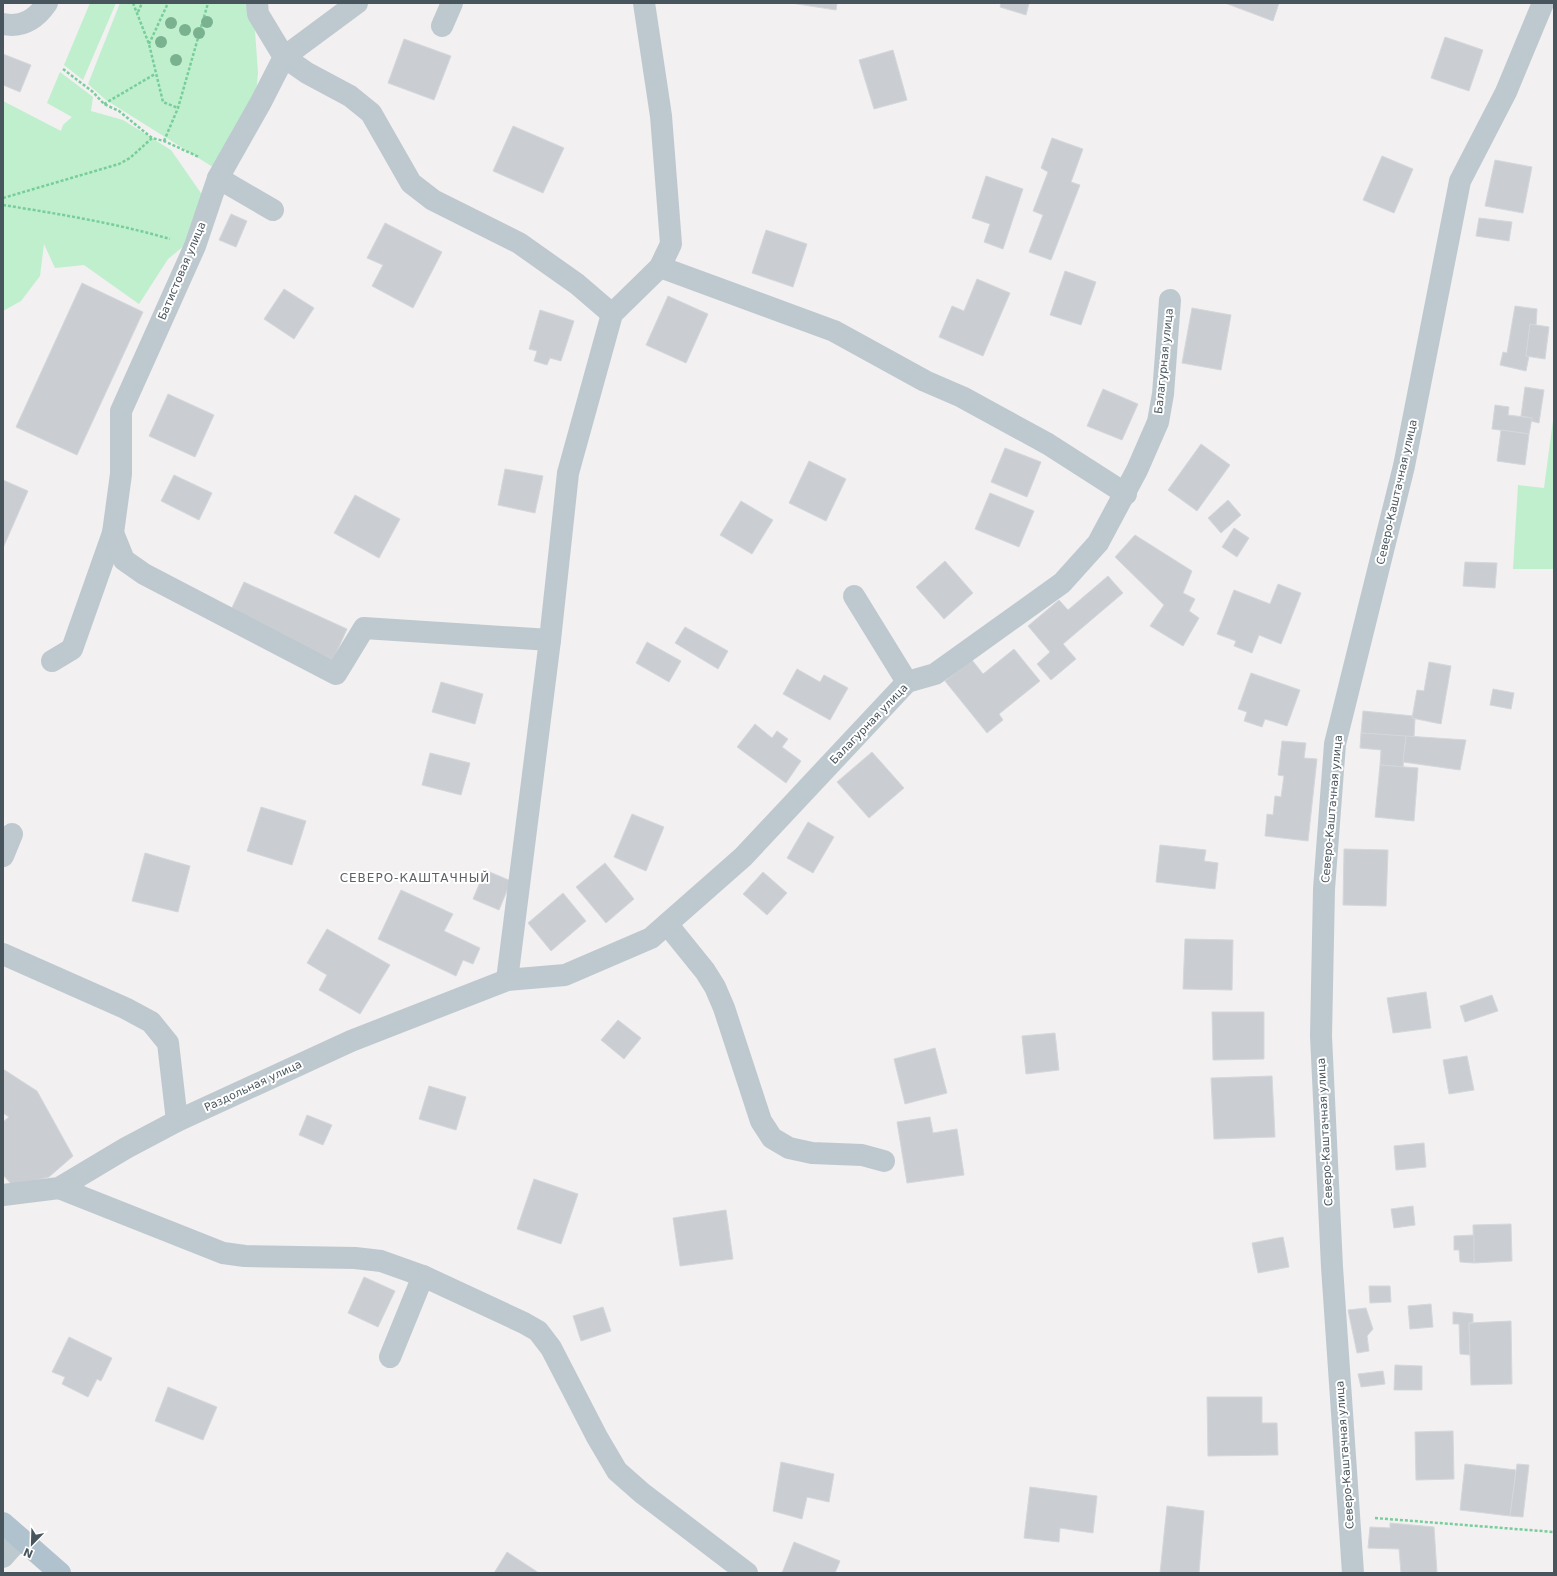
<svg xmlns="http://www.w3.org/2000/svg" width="1557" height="1576" viewBox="0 0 1557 1576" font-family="'DejaVu Sans',sans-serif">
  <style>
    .green { fill: #bfefcd }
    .building { fill: #caced2; stroke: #d4d7db }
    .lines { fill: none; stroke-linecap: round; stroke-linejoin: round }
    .path { stroke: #77ce9b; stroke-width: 2.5; stroke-dasharray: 3 2; stroke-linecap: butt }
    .minor { stroke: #bec9cf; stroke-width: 22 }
    .major { stroke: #b0c2ce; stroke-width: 22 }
    .tree { fill: #7ab290 }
    .labels { text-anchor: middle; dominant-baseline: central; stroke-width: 4; stroke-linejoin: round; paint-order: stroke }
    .street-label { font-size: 11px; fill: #48555d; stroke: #fff }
    .neighbourhood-label { font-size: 12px; letter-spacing: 1px; fill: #5c6165; stroke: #fff }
  </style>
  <rect width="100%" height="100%" fill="#f2f0f0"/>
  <g class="green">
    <polygon points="90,3 116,3 83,80 64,65"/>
    <polygon points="120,3 253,3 258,73 254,115 224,174 106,100 88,84"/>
    <polygon points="60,72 93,97 91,111 123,120 171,150 205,199 191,240 168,259 139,304 84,265 55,268 44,244 40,276 21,301 3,311 3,101 61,131 63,125 72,117 47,103"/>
    <polygon points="1554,413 1554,569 1513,569 1518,485 1544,488"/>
  </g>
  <g class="building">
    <polygon points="791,3 837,3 836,10"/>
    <polygon points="1001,3 1029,3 1026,15 1000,7"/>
    <polygon points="1225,3 1279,3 1273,21"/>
    <polygon points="1445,37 1483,50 1469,91 1431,78"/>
    <polygon points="404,39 451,56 434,100 388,83"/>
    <polygon points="893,50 907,100 874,109 859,60"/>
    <polygon points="3,54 31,65 20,92 3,85"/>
    <polygon points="513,126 564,148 543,193 493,171"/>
    <polygon points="1052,138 1083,149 1071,182 1080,185 1051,260 1029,252 1043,215 1033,211 1048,172 1041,168"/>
    <polygon points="1382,156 1413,169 1394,213 1363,200"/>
    <polygon points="1495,160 1532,167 1523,213 1485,206"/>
    <polygon points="986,176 1023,189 1003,249 984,242 990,224 972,218"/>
    <polygon points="231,214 247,221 236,247 219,240"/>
    <polygon points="1479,218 1512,222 1509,241 1476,236"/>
    <polygon points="385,223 442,252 413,308 372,286 383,265 367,258"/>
    <polygon points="766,230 807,244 793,287 752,273"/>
    <polygon points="1065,271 1096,282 1081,325 1050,315"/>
    <polygon points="977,279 1010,293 983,356 939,337 952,306 964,311"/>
    <polygon points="82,283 143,312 77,455 16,427"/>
    <polygon points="284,289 314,308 294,339 264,319"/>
    <polygon points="668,296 708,314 686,363 646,345"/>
    <polygon points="1515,306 1537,309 1536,325 1530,324 1526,356 1529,356 1526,371 1500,365 1503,352 1507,353"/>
    <polygon points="1192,308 1231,315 1221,370 1182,363"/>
    <polygon points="540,310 574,321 561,361 550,358 547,365 534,361 537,351 529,349"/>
    <polygon points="1530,324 1549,327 1545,359 1526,356"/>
    <polygon points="1525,387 1544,390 1539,423 1531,421 1532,418 1521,416"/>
    <polygon points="1103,389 1138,404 1122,440 1087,426"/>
    <polygon points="168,394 214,415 195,457 149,436"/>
    <polygon points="1495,405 1509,407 1508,415 1532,418 1529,434 1492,429"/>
    <polygon points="1501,430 1529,434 1525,465 1497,461"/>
    <polygon points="1201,444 1230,465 1197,511 1168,490"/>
    <polygon points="1005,448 1041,462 1027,497 991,482"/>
    <polygon points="809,461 846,479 826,521 789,503"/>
    <polygon points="505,469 543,476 535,513 498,505"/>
    <polygon points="174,475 212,493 199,520 161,501"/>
    <polygon points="3,480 28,491 3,548"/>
    <polygon points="990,493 1034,511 1019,547 975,529"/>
    <polygon points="355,495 400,519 379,558 334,533"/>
    <polygon points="1228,500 1241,515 1221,533 1208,518"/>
    <polygon points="741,501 773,520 752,554 720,535"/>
    <polygon points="1234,528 1249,538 1237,557 1222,547"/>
    <polygon points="1135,535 1192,571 1183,593 1195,599 1189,611 1199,618 1183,646 1150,626 1164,605 1115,557"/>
    <polygon points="945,561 973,593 944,619 916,587"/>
    <polygon points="1465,562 1497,563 1495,588 1463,586"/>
    <polygon points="1108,576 1123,593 1063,644 1076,659 1051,680 1037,664 1050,652 1028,626 1059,600 1068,610"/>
    <polygon points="244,582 347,629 333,660 230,612"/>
    <polygon points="1278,584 1301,593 1281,644 1259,635 1252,653 1234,646 1236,641 1217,634 1234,590 1270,604"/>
    <polygon points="685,627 728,651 718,669 675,643"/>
    <polygon points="647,642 681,661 669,682 636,663"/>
    <polygon points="1014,649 1040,681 999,714 1003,720 987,733 945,681 972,660 983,674"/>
    <polygon points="1429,662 1451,666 1441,724 1412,718 1417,690 1424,691"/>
    <polygon points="797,669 820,682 824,675 848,688 830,720 783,694"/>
    <polygon points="1251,673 1300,690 1287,726 1265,719 1262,727 1244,721 1247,712 1238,709"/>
    <polygon points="441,682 483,694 475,724 432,712"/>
    <polygon points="1493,689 1514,693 1511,709 1490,705"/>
    <polygon points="1363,711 1413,716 1412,718 1415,719 1414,737 1361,733"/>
    <polygon points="755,724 772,738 777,731 788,739 782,747 801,761 786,783 737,747"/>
    <polygon points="1361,733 1406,736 1403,767 1380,765 1381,750 1360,748"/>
    <polygon points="1406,736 1466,740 1460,770 1403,762"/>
    <polygon points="1282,741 1306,743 1304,758 1317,759 1308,841 1265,836 1267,814 1273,815 1275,796 1281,797 1284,776 1278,775"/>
    <polygon points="872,752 904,788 869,818 837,782"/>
    <polygon points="430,753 470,763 461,795 422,785"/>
    <polygon points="1380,765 1418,768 1414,821 1375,817"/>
    <polygon points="261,807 306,821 292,865 247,851"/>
    <polygon points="632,814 664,827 646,871 614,857"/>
    <polygon points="808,822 834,837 813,873 787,858"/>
    <polygon points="1160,845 1206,850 1204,861 1218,863 1215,889 1156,882"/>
    <polygon points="1344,849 1388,850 1386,906 1343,905"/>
    <polygon points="145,853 190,866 178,912 132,901"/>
    <polygon points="605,863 634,899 606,923 576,887"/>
    <polygon points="485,870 511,881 499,910 473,899"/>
    <polygon points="763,872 787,893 767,915 743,894"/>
    <polygon points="401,890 453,914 444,931 480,948 473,964 463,960 456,976 378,939"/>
    <polygon points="563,893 586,921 551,951 528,923"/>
    <polygon points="327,929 390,965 360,1014 319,990 327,975 307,963"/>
    <polygon points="1185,939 1233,940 1232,990 1183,989"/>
    <polygon points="1426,992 1431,1028 1393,1033 1387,998"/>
    <polygon points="1492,995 1498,1011 1465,1022 1460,1006"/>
    <polygon points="1212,1012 1264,1012 1264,1059 1213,1060"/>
    <polygon points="618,1020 641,1038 624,1059 601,1040"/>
    <polygon points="1055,1033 1059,1070 1026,1074 1022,1036"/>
    <polygon points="935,1048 947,1093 905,1104 894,1059"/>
    <polygon points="1467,1056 1474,1090 1449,1094 1443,1060"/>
    <polygon points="3,1069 37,1091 73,1156 49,1177 13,1186 3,1175 3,1122 9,1117 3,1113"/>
    <polygon points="1272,1076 1275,1137 1214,1139 1211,1078"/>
    <polygon points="429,1086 466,1097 456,1130 419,1119"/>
    <polygon points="307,1115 332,1125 323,1145 299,1135"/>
    <polygon points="930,1117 933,1133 957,1129 964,1175 907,1183 897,1122"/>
    <polygon points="1424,1143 1426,1167 1396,1170 1394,1146"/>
    <polygon points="534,1179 578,1194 561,1244 517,1229"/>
    <polygon points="1413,1206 1415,1225 1394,1228 1391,1209"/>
    <polygon points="726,1210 733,1259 680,1266 673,1218"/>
    <polygon points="1511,1224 1512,1261 1474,1263 1473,1225"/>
    <polygon points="1474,1235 1474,1263 1460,1262 1459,1250 1454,1250 1454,1236"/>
    <polygon points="1283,1237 1289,1267 1258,1273 1252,1243"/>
    <polygon points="364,1277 395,1291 378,1327 348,1313"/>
    <polygon points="1369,1286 1390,1286 1391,1302 1370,1303"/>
    <polygon points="1431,1304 1433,1327 1410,1329 1408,1306"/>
    <polygon points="603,1307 611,1331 581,1341 573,1316"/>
    <polygon points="1366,1308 1373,1329 1367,1336 1369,1351 1357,1353 1348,1310"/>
    <polygon points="1453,1312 1473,1314 1473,1322 1469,1323 1470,1355 1460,1354 1459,1324 1453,1324"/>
    <polygon points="1511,1321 1512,1384 1471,1385 1469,1323"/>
    <polygon points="69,1337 112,1358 101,1381 97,1379 88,1397 62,1384 65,1377 52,1372"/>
    <polygon points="1395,1365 1422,1366 1422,1390 1394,1390"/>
    <polygon points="1383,1371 1385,1384 1361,1387 1358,1374"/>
    <polygon points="168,1387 217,1407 203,1440 155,1421"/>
    <polygon points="1207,1397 1262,1397 1262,1423 1277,1423 1278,1455 1208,1456"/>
    <polygon points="1453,1431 1454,1479 1416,1480 1415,1432"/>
    <polygon points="781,1462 834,1474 829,1502 807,1497 802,1519 773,1511"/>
    <polygon points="1465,1464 1516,1470 1510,1516 1460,1510"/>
    <polygon points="1517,1464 1529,1465 1523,1517 1510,1516"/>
    <polygon points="1030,1487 1097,1496 1093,1533 1060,1528 1059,1542 1024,1538"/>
    <polygon points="1167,1506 1204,1511 1199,1573 1160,1573"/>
    <polygon points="1390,1523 1434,1527 1437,1573 1401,1573 1399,1549 1368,1548 1370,1527 1390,1528"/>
    <polygon points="794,1542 840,1561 835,1573 782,1573"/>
    <polygon points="507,1552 539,1573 494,1573"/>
  </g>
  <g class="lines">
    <g class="path">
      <polyline points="133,3 149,44 163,102 178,108"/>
      <polyline points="138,12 142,3"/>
      <polyline points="149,44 168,3"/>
      <polyline points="63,69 93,92 104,104 119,111 152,138 164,141 199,157"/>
      <polyline points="104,104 155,74"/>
      <polyline points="164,141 178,108 208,3"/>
      <polyline points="3,198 119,164 130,158 152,138"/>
      <path d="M3,205c56,9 112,18 167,34"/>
      <polyline points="1375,1518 1554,1532"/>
    </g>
    <g class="minor">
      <polyline points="357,3 284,57 307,73 350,96 371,113 411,183 433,200 519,243 577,284 612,314"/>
      <path d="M3,24c20,4 33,-5 44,-21"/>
      <polyline points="442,26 452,3"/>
      <polyline points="218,178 273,210"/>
      <polyline points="660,267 834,331 925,381 962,397 1048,444 1126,494"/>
      <polyline points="113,533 124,560 144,574 336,674 364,628 550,640"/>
      <polyline points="854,596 907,682"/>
      <polyline points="52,661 72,649 113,533 121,474 121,411 195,246 218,178 261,102 284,57 258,14 257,3"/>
      <polyline points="3,856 12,834"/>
      <polyline points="667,924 705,971 715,987 724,1008 761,1121 772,1138 789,1148 812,1153 862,1155 884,1161"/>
      <polyline points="3,954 125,1008 151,1022 168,1043 177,1121"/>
      <polyline points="507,980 550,640 568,473 612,314 660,267 671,244 661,116 644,3"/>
      <polyline points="59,1188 223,1253 245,1256 355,1258 381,1261 423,1276 524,1323 538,1331 551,1348 597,1437 617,1471 642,1493 747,1573"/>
      <polyline points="3,1195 59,1188 126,1148 177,1121 351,1041 507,980 565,975 651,938 743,857 907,682 935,674 1062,583 1098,543 1137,470 1158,422 1163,394 1170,300"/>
      <polyline points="390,1357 423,1276"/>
      <polyline points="3,1557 20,1538"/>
      <polyline points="1353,1573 1332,1267 1321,1036 1324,889 1335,744 1404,466 1460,181 1506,92 1543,3"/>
    </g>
    <polyline class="major" points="3,1523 60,1573"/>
  </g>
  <g class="tree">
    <circle cx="207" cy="22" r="6"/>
    <circle cx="171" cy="23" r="6"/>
    <circle cx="185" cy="30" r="6"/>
    <circle cx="199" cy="33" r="6"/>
    <circle cx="161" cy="42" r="6"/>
    <circle cx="176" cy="60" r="6"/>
  </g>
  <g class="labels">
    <g class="street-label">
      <text transform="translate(182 271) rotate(-67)">Батистовая улица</text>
      <text transform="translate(1164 361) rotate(-84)">Балагурная улица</text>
      <text transform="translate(1397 492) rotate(-77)">Северо-Каштачная улица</text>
      <text transform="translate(869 724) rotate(-46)">Балагурная улица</text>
      <text transform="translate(1332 809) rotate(-85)">Северо-Каштачная улица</text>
      <text transform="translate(253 1086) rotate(-25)">Раздольная улица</text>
      <text transform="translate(1325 1132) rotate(-93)">Северо-Каштачная улица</text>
      <text transform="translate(1345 1455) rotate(-94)">Северо-Каштачная улица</text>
    </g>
    <g class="neighbourhood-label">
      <text x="415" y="878">СЕВЕРО-КАШТАЧНЫЙ</text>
    </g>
  </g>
  <rect width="1557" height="1576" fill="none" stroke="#48555d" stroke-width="8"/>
  <g transform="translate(32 1544) rotate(203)" stroke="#ffffff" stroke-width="3" paint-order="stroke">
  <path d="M0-3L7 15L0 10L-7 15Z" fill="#48555d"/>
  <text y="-6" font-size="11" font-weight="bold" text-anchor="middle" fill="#48555d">N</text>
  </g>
</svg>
